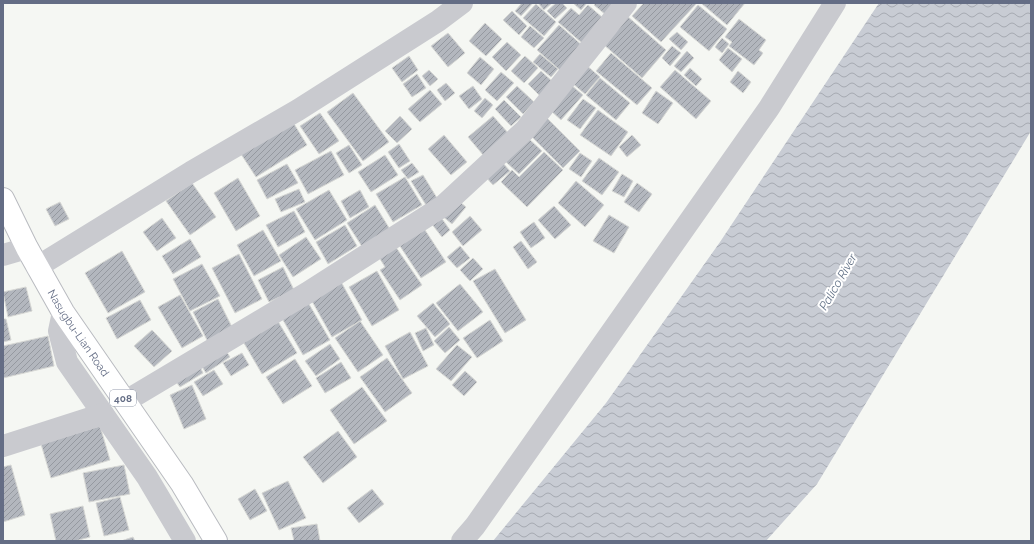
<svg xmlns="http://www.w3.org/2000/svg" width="1034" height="544" viewBox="0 0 1034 544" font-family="Raleway,sans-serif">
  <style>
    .water { fill: url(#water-waves) }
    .building { fill: url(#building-hatch); stroke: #d7d8d5 }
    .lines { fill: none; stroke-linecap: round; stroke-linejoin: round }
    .primary-casing { stroke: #b9bbc0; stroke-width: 24 }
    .street { stroke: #c9cacf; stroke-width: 22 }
    .primary { stroke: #fff; stroke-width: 22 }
    .labels { text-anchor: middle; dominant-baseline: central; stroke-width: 4; stroke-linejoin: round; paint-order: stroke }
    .shield { fill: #fff; stroke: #9299aa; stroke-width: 1 }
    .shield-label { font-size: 10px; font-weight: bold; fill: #646d85 }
    .street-label { font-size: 11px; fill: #646d85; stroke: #fff }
    .water-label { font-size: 12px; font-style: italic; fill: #657489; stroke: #fff }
  </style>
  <defs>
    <pattern id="water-waves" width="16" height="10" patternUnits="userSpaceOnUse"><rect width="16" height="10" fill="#c8ccd4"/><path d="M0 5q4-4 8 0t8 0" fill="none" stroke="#a6aab2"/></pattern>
    <pattern id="building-hatch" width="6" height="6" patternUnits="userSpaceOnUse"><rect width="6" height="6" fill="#b3b7be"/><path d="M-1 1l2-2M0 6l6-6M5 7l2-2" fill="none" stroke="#9599a0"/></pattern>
  </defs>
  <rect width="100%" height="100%" fill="#f5f7f3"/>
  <polygon class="water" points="879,3 1031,3 1031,131 817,484 766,541 493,541 606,403 720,242"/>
  <g class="building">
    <polygon points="522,3 533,3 521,16 515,11"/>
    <polygon points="538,3 552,3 544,10"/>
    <polygon points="556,3 562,3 567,8 555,19 547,11"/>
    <polygon points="573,3 587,3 581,10"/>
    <polygon points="596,3 616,3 606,15 594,5"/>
    <polygon points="644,3 695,3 696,4 661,42 632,16"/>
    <polygon points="701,3 745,3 727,25"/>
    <polygon points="536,4 556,22 544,36 523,18"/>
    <polygon points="588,5 603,18 582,43 558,22 571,8 579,15"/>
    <polygon points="698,5 727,29 709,51 680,27"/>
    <polygon points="512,11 527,26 519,35 503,20"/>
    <polygon points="627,16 666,50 642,78 603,44"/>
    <polygon points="739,19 766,40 759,50 763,53 754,65 729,46 732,42 725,37"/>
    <polygon points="485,23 502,39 486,56 469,41"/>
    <polygon points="559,25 584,47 562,72 537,50"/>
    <polygon points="530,26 544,38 534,48 521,37"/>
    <polygon points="677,32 688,42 681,50 669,39"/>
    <polygon points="448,33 465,53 448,67 431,46"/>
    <polygon points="722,38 729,44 722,53 715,47"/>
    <polygon points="507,42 521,55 506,71 492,57"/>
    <polygon points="672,46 681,53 670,66 662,58"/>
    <polygon points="728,48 742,59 732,72 719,60"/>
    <polygon points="687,51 694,58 681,72 674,66"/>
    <polygon points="611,53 652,88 637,105 596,71"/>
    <polygon points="540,54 558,69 551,77 533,62"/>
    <polygon points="409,56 418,70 402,82 392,68"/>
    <polygon points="525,56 538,68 524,83 511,71"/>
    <polygon points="480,57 494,69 481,85 467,73"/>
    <polygon points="586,65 600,77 585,94 571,82"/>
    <polygon points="690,68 702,79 696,86 684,75"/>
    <polygon points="429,70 438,79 430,86 422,76"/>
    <polygon points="675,70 711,101 696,119 660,87"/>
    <polygon points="541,71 555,84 541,97 528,84"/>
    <polygon points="738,71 751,82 743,93 730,82"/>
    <polygon points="501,72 514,83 497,101 485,90"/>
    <polygon points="417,74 426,88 412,97 403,84"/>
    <polygon points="600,78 630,103 616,120 586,95"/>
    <polygon points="446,83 455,93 445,101 437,90"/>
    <polygon points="571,85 583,95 561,120 549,109"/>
    <polygon points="473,86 482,99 469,109 459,96"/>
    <polygon points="517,86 534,102 523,114 506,97"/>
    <polygon points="430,90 442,104 420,122 408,109"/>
    <polygon points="656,91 673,103 658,124 642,113"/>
    <polygon points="353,93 389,142 363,161 327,112"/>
    <polygon points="485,98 493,105 482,118 474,111"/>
    <polygon points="583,99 596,108 580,129 567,120"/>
    <polygon points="504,100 521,117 511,126 495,109"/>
    <polygon points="598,110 628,132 611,156 580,135"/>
    <polygon points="320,113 339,141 319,154 300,126"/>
    <polygon points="400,116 412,129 397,143 385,131"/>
    <polygon points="493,116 509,134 484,156 468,137"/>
    <polygon points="545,116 580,151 563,168 528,133"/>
    <polygon points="291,119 307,145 256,177 239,151"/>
    <polygon points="444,135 467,162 451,175 428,149"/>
    <polygon points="632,135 641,145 627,157 619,147"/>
    <polygon points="528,138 542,151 519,174 505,161"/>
    <polygon points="399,144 410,161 399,168 388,152"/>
    <polygon points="349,145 362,165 349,173 336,153"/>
    <polygon points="331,151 344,175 308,194 295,170"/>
    <polygon points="544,152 563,170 527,207 501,182 512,170 519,177"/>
    <polygon points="580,153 592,161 581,177 569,169"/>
    <polygon points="385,155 398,175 371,192 358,172"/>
    <polygon points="599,158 619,172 602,195 582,181"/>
    <polygon points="501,161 510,171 493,185 485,176"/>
    <polygon points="412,163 419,172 408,179 401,170"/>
    <polygon points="287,164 298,183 267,199 257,180"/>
    <polygon points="622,174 633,181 624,197 612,191"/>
    <polygon points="423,175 437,198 426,205 411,181"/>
    <polygon points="405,177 422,205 393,222 376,194"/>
    <polygon points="238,178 260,216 236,231 214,193"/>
    <polygon points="576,181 604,205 585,227 558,203"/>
    <polygon points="192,183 216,217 190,235 166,201"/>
    <polygon points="637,183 652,194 639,212 624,202"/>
    <polygon points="299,189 305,202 281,212 275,199"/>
    <polygon points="329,190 347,220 315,240 296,209"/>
    <polygon points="360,190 369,207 350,218 341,201"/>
    <polygon points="455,198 466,207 452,224 441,215"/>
    <polygon points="60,202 69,219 55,226 46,209"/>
    <polygon points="375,205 391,231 363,248 347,223"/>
    <polygon points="554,206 571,225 555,239 538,220"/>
    <polygon points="294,211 305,232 278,247 266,225"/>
    <polygon points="609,215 629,227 614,253 593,241"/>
    <polygon points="440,216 450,230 442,237 431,223"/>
    <polygon points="470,216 482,230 463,246 452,232"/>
    <polygon points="162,218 176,238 157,251 143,232"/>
    <polygon points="534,222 545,238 531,248 520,232"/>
    <polygon points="345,225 357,246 328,264 316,242"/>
    <polygon points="423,227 446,262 421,278 398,243"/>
    <polygon points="263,230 281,261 254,276 237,245"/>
    <polygon points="306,237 321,259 293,277 279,255"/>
    <polygon points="190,239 201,257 173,274 162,256"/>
    <polygon points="521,241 537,262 528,269 513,247"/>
    <polygon points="393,243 422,285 400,300 380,270 385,267 377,254"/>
    <polygon points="460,246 470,258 457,268 447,257"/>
    <polygon points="122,251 145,292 108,313 85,273"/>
    <polygon points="239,254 262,299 235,313 212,268"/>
    <polygon points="473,258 483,269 470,281 460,270"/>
    <polygon points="202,264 220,296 190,311 173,279"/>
    <polygon points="283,267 294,290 269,302 258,280"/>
    <polygon points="495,269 526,320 505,333 473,281"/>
    <polygon points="377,271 399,310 372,326 349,287"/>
    <polygon points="339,278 362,320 332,337 308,294"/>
    <polygon points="460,284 483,312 458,331 436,303"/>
    <polygon points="26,287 32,311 8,317 3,292"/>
    <polygon points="180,295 203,336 182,348 158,307"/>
    <polygon points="218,299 233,329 208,342 193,312"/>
    <polygon points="306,299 330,340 303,355 279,313"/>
    <polygon points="140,300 151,320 117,339 106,318"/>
    <polygon points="433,303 450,324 435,337 417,316"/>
    <polygon points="276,318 297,353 262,374 241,338"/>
    <polygon points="3,319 6,319 11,340 3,342"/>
    <polygon points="490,320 503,341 477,358 463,338"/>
    <polygon points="360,321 383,355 358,372 335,338"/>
    <polygon points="449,327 460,340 445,353 434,341"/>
    <polygon points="426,328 434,345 423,351 415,333"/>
    <polygon points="152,330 172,351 154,367 134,346"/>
    <polygon points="410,332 428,366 403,379 385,346"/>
    <polygon points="48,336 54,366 3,378 3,346"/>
    <polygon points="330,344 340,359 316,376 305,361"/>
    <polygon points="222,345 230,357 206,373 198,360"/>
    <polygon points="457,345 472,357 451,381 436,369"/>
    <polygon points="242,353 249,365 231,376 223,363"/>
    <polygon points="387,358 412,393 385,412 360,377"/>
    <polygon points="295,359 312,386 283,404 266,377"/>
    <polygon points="341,362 351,378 325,393 316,378"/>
    <polygon points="198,363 203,373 180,387 174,379"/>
    <polygon points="214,370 223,384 203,396 194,382"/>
    <polygon points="465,371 477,382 464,396 452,385"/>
    <polygon points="192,385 206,419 184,429 170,395"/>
    <polygon points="362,387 387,421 354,444 330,410"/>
    <polygon points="100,426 110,460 51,478 41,444"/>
    <polygon points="338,431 357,457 323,483 303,457"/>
    <polygon points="11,465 25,515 3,522 3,467"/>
    <polygon points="124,465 130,494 89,502 83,473"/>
    <polygon points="288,481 306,518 279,530 262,493"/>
    <polygon points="255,489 267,511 250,520 238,499"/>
    <polygon points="372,489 384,504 359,523 347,508"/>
    <polygon points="120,497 129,530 104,536 96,503"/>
    <polygon points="83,506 90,537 75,541 56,541 50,514"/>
    <polygon points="317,524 320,541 294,541 291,528"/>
    <polygon points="133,537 135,541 121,541"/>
  </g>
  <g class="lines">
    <defs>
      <g id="primary">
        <path id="s1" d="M3,199l24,49 36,64 119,172 34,57"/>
      </g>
    </defs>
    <use href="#primary" class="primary-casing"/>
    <g class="street">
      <polyline points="3,255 27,248"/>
      <polyline points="37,267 191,172 298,110 438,21 462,3"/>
      <polyline points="63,312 59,331 67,362 147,477 185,541"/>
      <polyline points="126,401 307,293 443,206 525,130 626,3"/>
      <polyline points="3,446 103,414"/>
      <polyline points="462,541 475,526 769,108 835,3"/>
    </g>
    <use href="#primary" class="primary"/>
  </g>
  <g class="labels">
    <rect class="shield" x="110" y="390" width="26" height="16" rx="3"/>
    <g class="shield-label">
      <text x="123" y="398">408</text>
    </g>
    <g class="street-label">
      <text stroke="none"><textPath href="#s1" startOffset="154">Nasugbu-Lian Road</textPath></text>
    </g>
    <g class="water-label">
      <text transform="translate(838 282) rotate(-60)">Palico River</text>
    </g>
  </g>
  <rect width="1034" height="544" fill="none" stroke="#646d85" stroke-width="8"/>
</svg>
